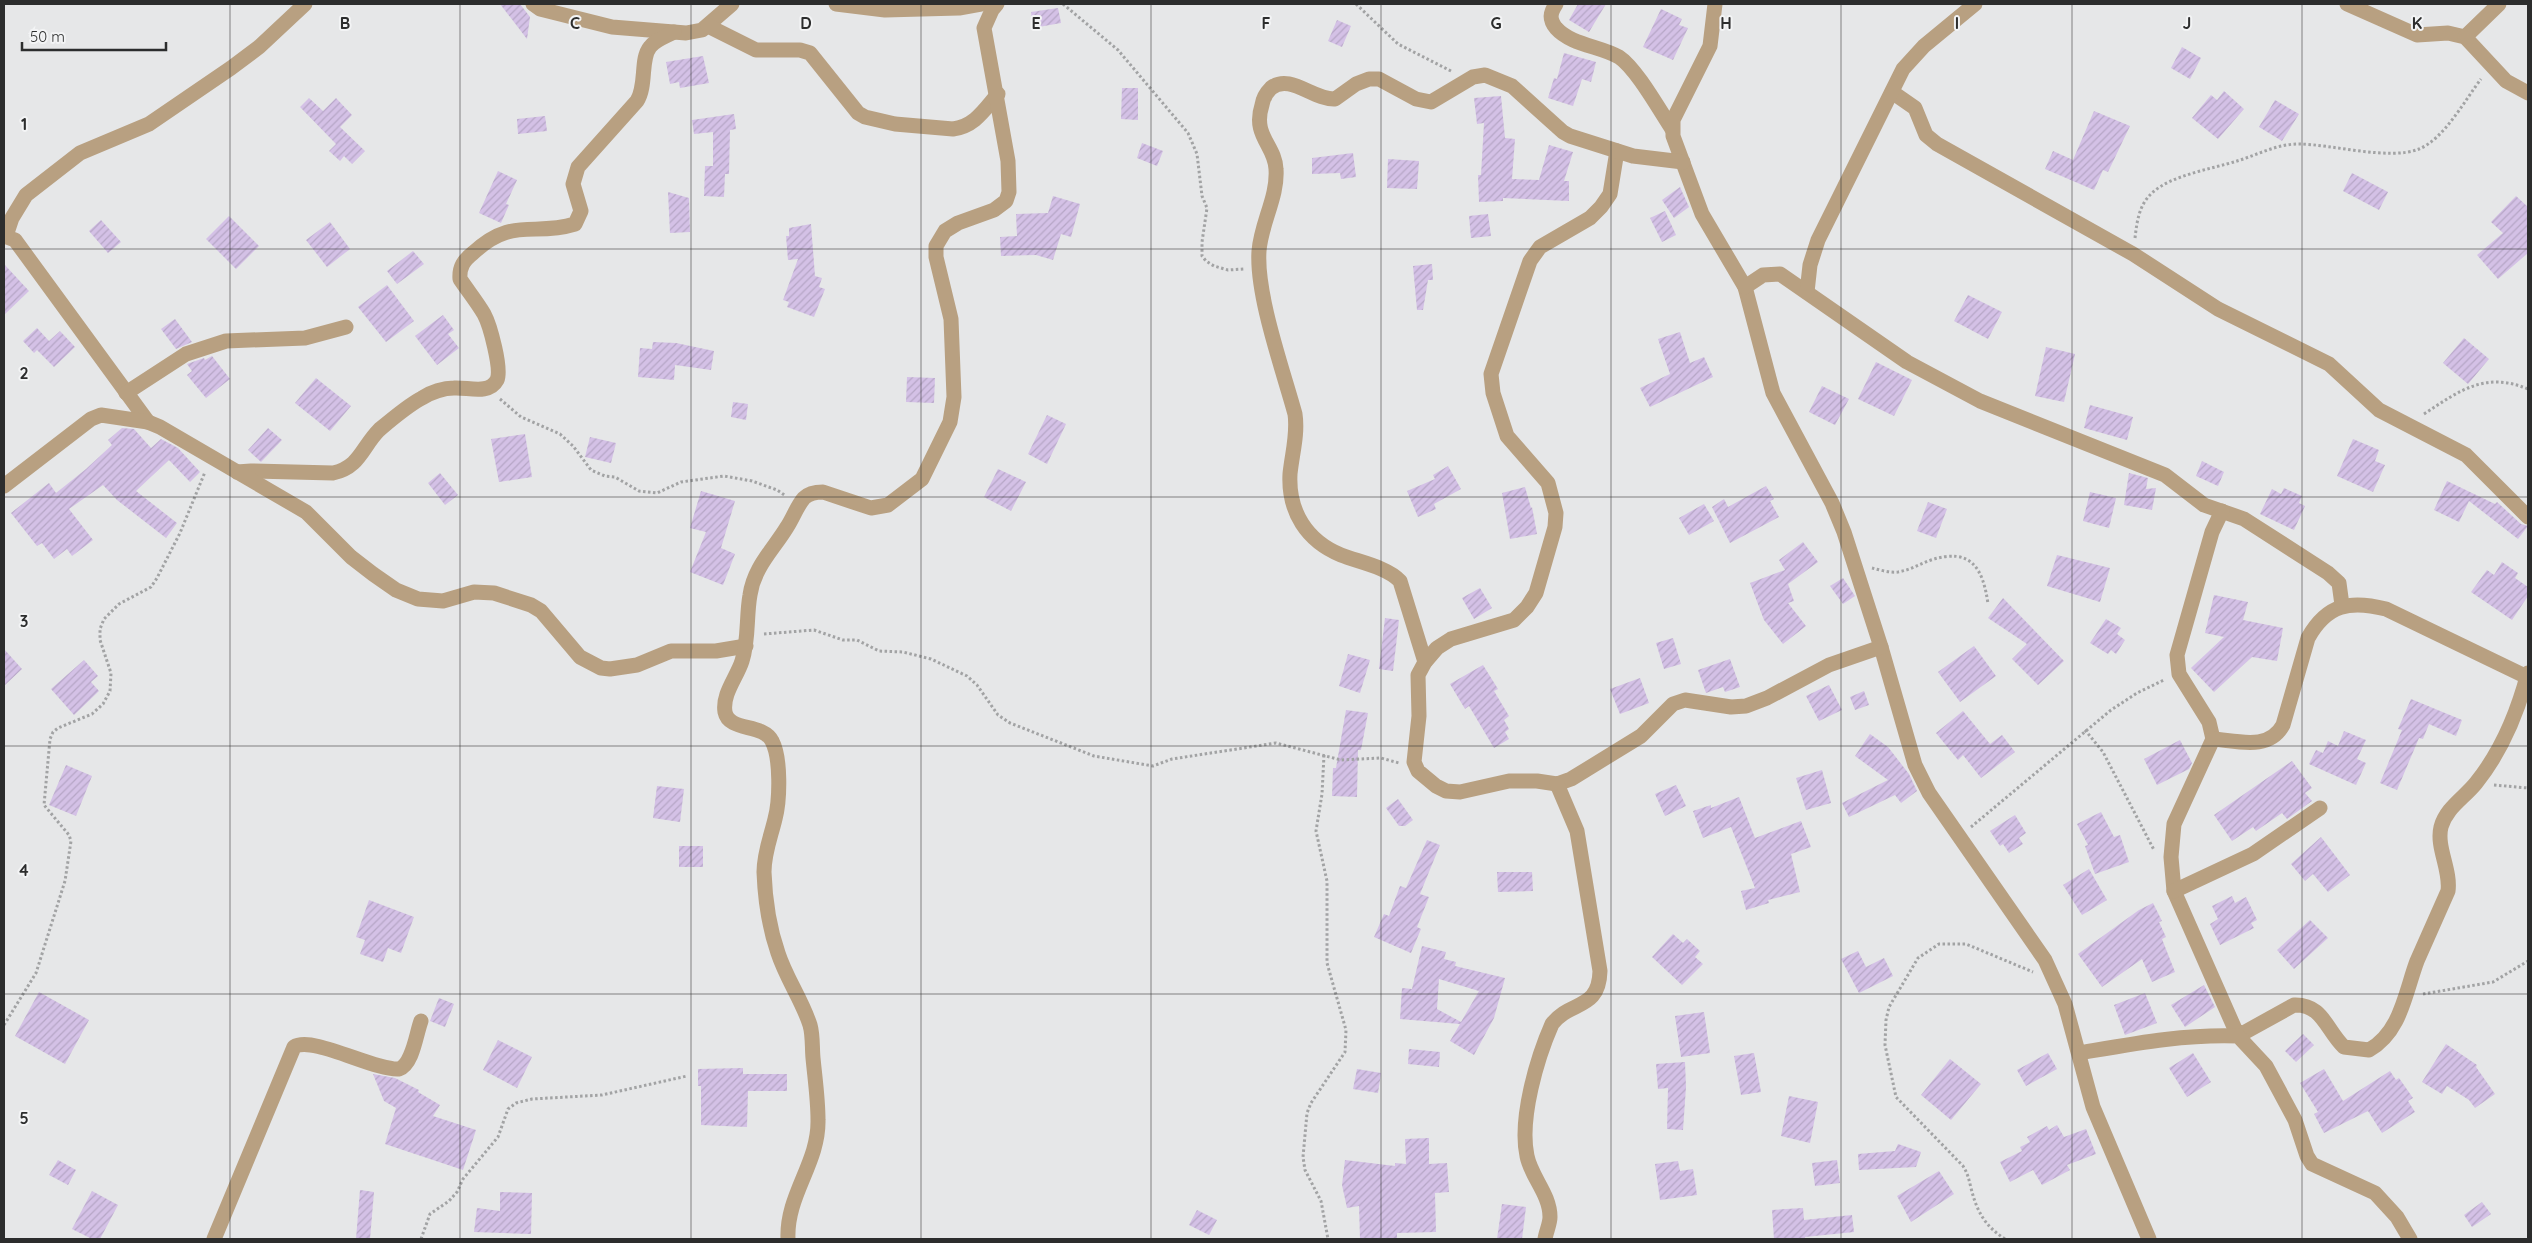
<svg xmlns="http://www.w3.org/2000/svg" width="2532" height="1243" viewBox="0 0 2532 1243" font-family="Quicksand,sans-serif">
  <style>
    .building { fill: url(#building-hatch); fill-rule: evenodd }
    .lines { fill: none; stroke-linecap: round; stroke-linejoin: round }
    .path { stroke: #a2a3a4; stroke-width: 3; stroke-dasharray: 2.5 2.5; stroke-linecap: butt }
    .street { stroke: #b8a081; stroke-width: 15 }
    .grid { fill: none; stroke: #2c2d2d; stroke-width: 1; stroke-opacity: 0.55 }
    .grid-label { font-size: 16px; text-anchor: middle; font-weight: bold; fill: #2c2d2d; stroke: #f3f4f5; stroke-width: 4; stroke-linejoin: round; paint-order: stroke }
  </style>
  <defs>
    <pattern id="building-hatch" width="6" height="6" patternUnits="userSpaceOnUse" patternTransform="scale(1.25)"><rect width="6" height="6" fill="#d4c1e6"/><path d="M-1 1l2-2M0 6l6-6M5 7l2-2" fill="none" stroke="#b6a6c6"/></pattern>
  </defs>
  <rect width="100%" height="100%" fill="#e6e7e8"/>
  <g class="building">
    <polygon points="500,4 520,4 530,17 527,39"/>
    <polygon points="1578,4 1606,4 1589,32 1569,20"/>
    <polygon points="1058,8 1061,23 1033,28 1031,12"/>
    <polygon points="1661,9 1682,19 1679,25 1688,28 1673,60 1643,47"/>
    <polygon points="1337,20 1351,26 1342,47 1328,41"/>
    <polygon points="2182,47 2201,58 2190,79 2171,68"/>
    <polygon points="1564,53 1596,62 1591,82 1582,79 1573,106 1548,98 1554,78 1557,79"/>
    <polygon points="703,56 709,83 680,88 679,82 670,84 666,62"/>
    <polygon points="1122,88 1138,88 1138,120 1121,119"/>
    <polygon points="2224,91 2244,109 2218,139 2192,118 2211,95 2217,100"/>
    <polygon points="1501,96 1505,138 1515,139 1512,179 1539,180 1549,145 1573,152 1564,181 1569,181 1569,201 1503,198 1503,201 1479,202 1478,175 1481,175 1484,123 1477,124 1474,98"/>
    <polygon points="309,98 323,111 336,98 352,115 340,127 365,151 352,164 344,156 340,161 329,151 336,144 300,107"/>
    <polygon points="2275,100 2299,114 2282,141 2259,127"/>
    <polygon points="2094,111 2130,126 2108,172 2103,170 2094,190 2045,169 2053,151 2073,160"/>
    <polygon points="734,114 736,129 730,130 729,174 725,174 724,197 704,196 705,166 713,166 713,132 694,134 692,120"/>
    <polygon points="545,116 547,131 518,134 517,119"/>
    <polygon points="1142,143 1163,151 1157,166 1137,158"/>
    <polygon points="1353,153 1356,177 1341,179 1340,173 1312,174 1312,158"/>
    <polygon points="1388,159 1419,161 1417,189 1387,188"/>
    <polygon points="498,171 517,180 506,204 509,205 501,223 479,213"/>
    <polygon points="2352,173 2388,192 2379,210 2343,191"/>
    <polygon points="1680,187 1689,207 1674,218 1662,200"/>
    <polygon points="668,192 689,198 690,232 670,233"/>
    <polygon points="1053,196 1080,204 1071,237 1061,234 1053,260 1036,255 1001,256 1000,237 1017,236 1016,214 1048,213"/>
    <polygon points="2516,196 2528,207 2528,253 2498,279 2477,255 2503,233 2491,222"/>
    <polygon points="1665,211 1676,235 1662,242 1650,218"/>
    <polygon points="1488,214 1491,236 1471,238 1469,216"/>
    <polygon points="229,216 259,246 236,269 206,239"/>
    <polygon points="101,220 121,242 108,253 89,231"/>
    <polygon points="330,222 350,249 327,267 306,240"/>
    <polygon points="811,224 815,276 822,278 819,287 825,289 814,317 787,307 789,302 783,300 798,259 788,260 786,236 789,236 789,228"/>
    <polygon points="413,251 424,264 397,284 387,271"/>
    <polygon points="4,264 29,291 4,315"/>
    <polygon points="1432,264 1433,280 1428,280 1423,310 1417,310 1413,266"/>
    <polygon points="387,285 414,321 386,342 358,307"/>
    <polygon points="1968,295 2002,312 1988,339 1954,321"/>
    <polygon points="443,315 454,330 448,334 459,348 437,365 415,336"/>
    <polygon points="175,319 192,342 176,349 161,329"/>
    <polygon points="37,328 49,341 60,331 75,347 54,367 37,350 34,353 23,341"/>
    <polygon points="1680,332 1690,363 1704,357 1713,377 1650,407 1640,388 1670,374 1658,339"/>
    <polygon points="2464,338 2489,359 2468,384 2443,363"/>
    <polygon points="653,342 676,343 714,351 711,370 675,365 674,380 638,377 640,348 652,349"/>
    <polygon points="2046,347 2075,354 2064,402 2035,396"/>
    <polygon points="212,356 230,379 206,398 187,375 192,371 187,364 204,358 205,360"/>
    <polygon points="1876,362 1912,380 1894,416 1858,399"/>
    <polygon points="907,377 935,378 934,403 906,402"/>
    <polygon points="316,378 351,406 330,431 295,403"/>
    <polygon points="1822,386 1849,399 1835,425 1809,412"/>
    <polygon points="733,402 748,404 746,420 731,417"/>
    <polygon points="2090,405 2133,417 2127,440 2084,428"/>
    <polygon points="1047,415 1066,424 1047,464 1028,454"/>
    <polygon points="122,428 134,429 151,448 161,439 178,448 200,472 190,482 169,460 136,491 177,523 166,538 117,500 103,485 69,509 93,540 72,556 67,549 54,559 42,543 37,546 11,513 49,483 56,493 86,469 112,445 108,440"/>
    <polygon points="268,428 282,440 261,462 248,450"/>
    <polygon points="525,434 532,477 499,482 491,439"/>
    <polygon points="590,437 616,443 611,463 585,457"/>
    <polygon points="2353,439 2379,450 2375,461 2385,465 2373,492 2337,476"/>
    <polygon points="2202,461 2224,472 2218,486 2196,476"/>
    <polygon points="1448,466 1461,489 1434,504 1436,509 1418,517 1407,491 1435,479 1433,475"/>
    <polygon points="998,469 1026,482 1011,511 984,497"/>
    <polygon points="440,473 458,495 445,505 428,483"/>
    <polygon points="2129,473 2148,478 2146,489 2156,488 2152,510 2124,505"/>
    <polygon points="2447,481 2495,504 2497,502 2521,524 2528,526 2518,539 2469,501 2459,522 2434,510"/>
    <polygon points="1766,486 1774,499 1770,501 1779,517 1730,543 1712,507 1724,499 1728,507"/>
    <polygon points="1525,487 1531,508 1532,507 1537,534 1510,539 1502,493"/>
    <polygon points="2284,488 2302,496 2299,503 2305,506 2294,530 2260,514 2272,489 2281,494"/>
    <polygon points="701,491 735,501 721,548 735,554 723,585 690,572 706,532 690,528"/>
    <polygon points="2090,492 2116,498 2109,528 2083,521"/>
    <polygon points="1928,502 1947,509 1936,538 1917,531"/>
    <polygon points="1704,504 1714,521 1689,535 1679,518"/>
    <polygon points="1803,542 1818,562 1788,584 1794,601 1788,603 1806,626 1783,644 1764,620 1750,583 1785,570 1779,560"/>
    <polygon points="2057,555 2110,568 2100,602 2047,586"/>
    <polygon points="2502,562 2518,573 2515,578 2528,587 2528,596 2512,620 2471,592 2487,570 2494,575"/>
    <polygon points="1843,578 1855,596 1843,604 1830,586"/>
    <polygon points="1480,588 1492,608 1474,619 1462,598"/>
    <polygon points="2214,595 2248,602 2243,620 2283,628 2277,661 2252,657 2214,692 2191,668 2224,637 2205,633"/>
    <polygon points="2003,598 2064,661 2038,685 2012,659 2027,644 1988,618"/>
    <polygon points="1385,618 1399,620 1393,671 1379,669"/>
    <polygon points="2106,619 2121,628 2117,634 2125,640 2116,654 2111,650 2108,654 2090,643"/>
    <polygon points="1673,638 1681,664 1664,669 1656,643"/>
    <polygon points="1974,646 1996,676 1960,702 1938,672"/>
    <polygon points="4,649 22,669 4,686"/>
    <polygon points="1348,654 1370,660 1360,693 1339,686"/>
    <polygon points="1730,659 1740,687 1725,692 1723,687 1706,693 1698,670"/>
    <polygon points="84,660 98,676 91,682 99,691 74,715 51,689"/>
    <polygon points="1483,665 1498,689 1494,691 1509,716 1504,720 1509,729 1505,732 1509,739 1494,748 1469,706 1465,709 1450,684"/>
    <polygon points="1640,678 1649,703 1620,714 1610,689"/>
    <polygon points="1829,685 1842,710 1819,721 1806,696"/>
    <polygon points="1864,691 1869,705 1855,710 1850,697"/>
    <polygon points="2411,699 2462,720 2456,736 2429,724 2423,739 2419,738 2397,790 2380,783 2402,730 2398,729"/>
    <polygon points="1346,710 1368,713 1361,750 1358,750 1357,797 1332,796 1333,768 1336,768"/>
    <polygon points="1963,711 1990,744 2002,735 2015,752 1981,778 1963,755 1958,760 1936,733"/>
    <polygon points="2344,731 2366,740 2357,759 2366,763 2356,785 2309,764 2316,750 2323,753 2328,741 2338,746"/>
    <polygon points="1870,734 1888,747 1909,774 1917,791 1901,803 1895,795 1849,817 1842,803 1888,780 1855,756"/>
    <polygon points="2180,740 2192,763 2189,769 2157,785 2144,759"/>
    <polygon points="2292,761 2312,788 2305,793 2312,801 2287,819 2282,813 2256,831 2253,827 2232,841 2214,815"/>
    <polygon points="66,765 92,776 76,816 49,805"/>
    <polygon points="1822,770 1831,803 1806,810 1796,778"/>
    <polygon points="1676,785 1686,806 1665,816 1655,794"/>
    <polygon points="657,786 684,789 680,822 653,818"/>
    <polygon points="1739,797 1755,838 1801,821 1811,847 1791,854 1800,892 1768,900 1769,903 1746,910 1741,891 1755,888 1731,827 1703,838 1693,811 1711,805 1711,808"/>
    <polygon points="1398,799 1413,820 1405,826 1399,826 1386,808"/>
    <polygon points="2101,812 2114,837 2120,835 2129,862 2095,874 2085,846 2088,845 2077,824"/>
    <polygon points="2015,815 2026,833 2019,838 2023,844 2009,853 2003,844 2000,846 1990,831"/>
    <polygon points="2321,837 2350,875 2328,892 2313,874 2305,881 2291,864"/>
    <polygon points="1427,840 1440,845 1420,894 1429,897 1417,927 1421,929 1411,953 1374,937 1384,914 1389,916 1400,886 1406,888"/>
    <rect x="679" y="846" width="24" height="21"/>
    <polygon points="2089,869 2107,900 2082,915 2063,885"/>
    <polygon points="1497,872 1532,872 1533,891 1498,892"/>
    <polygon points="2232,896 2235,903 2246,897 2257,920 2251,923 2254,928 2220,945 2210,924 2218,919 2212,906"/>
    <polygon points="369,900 414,917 401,953 388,948 383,962 360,954 365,940 356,937"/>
    <polygon points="2153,903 2162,921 2159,922 2166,937 2162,939 2175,972 2152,982 2142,959 2102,987 2078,954 2139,910"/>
    <polygon points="2310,920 2328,938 2294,969 2277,950"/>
    <polygon points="1673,934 1683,943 1687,939 1700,951 1695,957 1703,964 1682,985 1652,957"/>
    <path d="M1422,946l24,6 -2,7 12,3 -1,4 50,12 -11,40 -20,37 -24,-14 10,-17 -60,-5 2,-31 10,1zM1439,979l40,12 -18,31 -24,-13z"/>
    <polygon points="1858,951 1866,967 1884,958 1893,976 1859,993 1841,959"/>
    <polygon points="2204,985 2215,1007 2185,1027 2171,1005"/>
    <polygon points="39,992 89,1020 65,1064 15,1036"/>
    <polygon points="2145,993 2157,1023 2125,1035 2114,1005"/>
    <polygon points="439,998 454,1004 445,1027 430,1021"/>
    <polygon points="1704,1012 1710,1053 1681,1057 1675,1016"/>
    <polygon points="2303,1034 2314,1045 2296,1062 2285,1051"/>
    <polygon points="498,1040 532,1057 517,1088 483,1070"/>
    <polygon points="2446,1044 2477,1065 2476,1067 2495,1094 2475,1108 2469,1100 2447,1086 2442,1094 2422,1082"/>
    <polygon points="1409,1049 1440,1052 1439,1067 1408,1064"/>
    <polygon points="1754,1053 1761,1092 1741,1095 1734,1056"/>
    <polygon points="2048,1053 2057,1069 2026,1086 2017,1070"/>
    <polygon points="2193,1053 2211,1082 2187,1097 2169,1068"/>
    <polygon points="1950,1059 1981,1084 1951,1120 1921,1095"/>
    <polygon points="1685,1062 1686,1087 1683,1130 1667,1129 1668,1088 1658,1089 1656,1064"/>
    <polygon points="743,1068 743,1074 787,1074 787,1091 748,1091 747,1127 701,1125 701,1086 698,1086 698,1069"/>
    <polygon points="1357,1069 1381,1073 1378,1093 1353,1089"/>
    <polygon points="2324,1069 2343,1101 2390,1071 2396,1080 2399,1078 2413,1098 2408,1101 2415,1112 2382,1133 2368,1111 2324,1133 2314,1114 2318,1112 2300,1083"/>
    <polygon points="373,1074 395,1078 419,1090 418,1092 440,1105 433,1116 476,1130 463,1170 385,1144 396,1108 384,1101"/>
    <polygon points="1789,1096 1818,1102 1810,1143 1781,1136"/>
    <polygon points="2057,1125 2064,1137 2086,1129 2096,1154 2067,1165 2070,1170 2042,1185 2033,1170 2010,1182 2000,1162 2022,1151 2020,1147 2030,1142 2027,1137 2047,1126 2049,1130"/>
    <polygon points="1429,1138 1429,1164 1447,1163 1449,1192 1435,1193 1436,1232 1397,1233 1397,1239 1360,1239 1359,1206 1347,1208 1342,1185 1345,1160 1395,1166 1395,1163 1406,1164 1405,1139"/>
    <polygon points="1898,1144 1921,1152 1916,1167 1859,1170 1858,1154 1895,1151"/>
    <polygon points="58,1160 76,1170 68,1185 49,1175"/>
    <polygon points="1837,1160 1840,1183 1815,1186 1812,1163"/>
    <polygon points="1678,1161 1680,1171 1693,1169 1697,1195 1660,1200 1655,1164"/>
    <polygon points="1939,1171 1954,1194 1911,1222 1897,1196"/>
    <polygon points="360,1190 374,1192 370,1239 356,1239"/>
    <polygon points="92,1191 118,1205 100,1239 92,1239 72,1229"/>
    <polygon points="500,1192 532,1193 531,1234 474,1232 477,1208 500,1211"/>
    <polygon points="2482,1202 2491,1214 2472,1227 2464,1215"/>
    <polygon points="1502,1204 1526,1207 1522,1239 1497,1239"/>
    <polygon points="1803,1208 1804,1220 1852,1215 1854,1232 1805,1237 1805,1239 1774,1239 1772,1210"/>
    <polygon points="1197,1210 1217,1220 1209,1235 1189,1225"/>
  </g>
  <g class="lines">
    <g class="path">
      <polyline points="1063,4 1118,50 1188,133 1197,154 1202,196 1207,208 1202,242 1202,256 1206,261 1214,266 1228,270 1244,269"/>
      <polyline points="1356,4 1398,44 1451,71"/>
      <path d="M2135,238c2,-17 4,-33 17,-45 19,-18 60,-24 85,-32 20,-6 40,-17 61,-17 34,0 91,17 121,5 25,-10 46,-49 62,-70"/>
      <polyline points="500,399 521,417 560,434 573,446 591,470 605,476 615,477 639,491 657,493 681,482 724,476 752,481 777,490 786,496"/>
      <path d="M2424,414c35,-23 61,-43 104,-25"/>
      <path d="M1872,568c8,2 18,5 26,4 12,-2 22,-8 33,-12 40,-13 52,8 57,44"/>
      <polyline points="764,634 814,630 843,640 857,640 879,651 903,652 931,659 967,676 977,685 998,715 1010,723 1094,756 1153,766 1172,759 1276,743 1341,760 1381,758 1399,763"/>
      <polyline points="2085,730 2103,752 2154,850"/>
      <polyline points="1324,755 1322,794 1316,831 1327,881 1327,963 1346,1030 1345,1052 1311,1103 1307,1113 1303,1157 1305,1170 1321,1201 1328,1239"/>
      <polyline points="2494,785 2528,788"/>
      <polyline points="1971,827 2111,710 2137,693 2164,680"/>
      <polyline points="2423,994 2493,982 2528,961"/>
      <polyline points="4,1025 36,973 65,881 71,841 69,835 44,805 50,739 53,732 58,728 92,714 103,704 110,691 111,673 100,640 100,629 104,619 119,604 151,587 157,578 180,533 205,472"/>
      <polyline points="421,1239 430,1214 449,1201 457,1192 463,1179 498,1137 508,1109 516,1103 532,1099 602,1095 687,1076"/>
      <path d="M2005,1239c-20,-13 -28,-27 -34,-51 -2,-8 -3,-14 -8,-22l-67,-69 -11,-52 1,-25 3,-13 29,-49 21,-14h27l67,28"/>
    </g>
    <g class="street">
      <polyline points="533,4 540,9 612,27 686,33 702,30 732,4"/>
      <polyline points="836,4 885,10 959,8 981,4"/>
      <path d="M1556,4c-6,9 -7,15 0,24 15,17 44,18 63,29 17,11 41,54 53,72"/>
      <polyline points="1715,4 1710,46 1673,120 1673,136 1702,214 1745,287 1773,393 1832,503 1844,532 1881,647 1915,765 1929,793 2045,960 2065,1004 2093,1107 2149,1239"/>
      <polyline points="2347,4 2417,35 2448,33 2465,37 2506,81 2528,93"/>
      <path d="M708,26l48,24h44l10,3 48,60 7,4 30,7 58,5c22,-3 31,-19 45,-35"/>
      <polyline points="2465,37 2499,4"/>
      <polyline points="1892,92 1915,108 1926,135 1937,144 2133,254 2218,309 2329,364 2379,410 2466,455 2528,517"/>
      <polyline points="1617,151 1610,194 1601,207 1590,218 1540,247 1530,261 1491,374 1493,393 1507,436 1548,483 1556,513 1555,527 1536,593 1527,607 1514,620 1451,639 1437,648 1425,662 1418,675 1419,716 1414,762 1418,771 1436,786 1446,791 1460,792 1509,781 1537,781 1557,784 1571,779 1641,736 1673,704 1685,700 1731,707 1746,706 1767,698 1829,665 1881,647"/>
      <polyline points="4,236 15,240 148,422"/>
      <polyline points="6,236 12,218 26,195 80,153 149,124 231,68 259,47 305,4"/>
      <polyline points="1745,287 1763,275 1780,274 1907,362 1980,401 2165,475 2204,505 2244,519 2328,573 2339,583 2342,605"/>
      <polyline points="1807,292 1810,265 1818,240 1903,69 1924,46 1975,4"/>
      <polyline points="126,393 186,354 226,341 305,338 346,327"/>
      <path d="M237,472l14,-1 82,2c27,-6 29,-26 46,-43 13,-11 28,-24 43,-32 9,-6 22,-10 32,-10 14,-1 35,7 43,-8 5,-11 -7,-55 -13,-66 -7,-12 -16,-23 -24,-35 -1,-12 4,-19 13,-26 40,-37 60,-16 102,-29l6,-13 -8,-27 5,-17 59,-66c10,-16 3,-42 13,-54 5,-7 17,-11 24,-15"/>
      <polyline points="4,486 91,419 101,415 148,422 160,427 306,512 351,557 373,574 396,590 418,599 443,601 474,592 494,593 531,605 541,611 580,657 601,668 610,669 637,665 671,651 716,651 746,646"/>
      <path d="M2222,511l-10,21 -35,123 2,19 30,48 4,17 -39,85 -3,33 3,34 64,145 56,-31c29,-1 32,25 50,42l25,3c32,-18 36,-57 48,-89 10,-23 21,-47 31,-70 3,-21 -12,-44 -7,-64 5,-19 23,-29 35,-44 25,-31 42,-72 52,-110"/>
      <path d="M1425,662l-25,-81c-13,-14 -41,-19 -59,-26 -34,-14 -53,-43 -51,-81 2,-20 8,-40 5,-60 -12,-44 -39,-119 -36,-163 2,-28 19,-54 17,-82 -1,-24 -24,-33 -14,-64 1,-7 4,-12 9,-17 19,-15 42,12 64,11l21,-15 13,-5h10l37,20 15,3 42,-25 12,-2 27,11 51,46 7,4 63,20 50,6"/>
      <path d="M2213,739c25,2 56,12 70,-14l25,-87c19,-34 42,-38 78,-29l141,68"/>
      <polyline points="2174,891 2253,854 2320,808"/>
      <path d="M2079,1053c53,-9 104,-19 159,-17l28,30 29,54 12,36 5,8 63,29 22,24 13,22"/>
      <path d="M214,1239l80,-192c18,-12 81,24 105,22 14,-5 17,-35 22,-48"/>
      <path d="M788,1239c-2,-44 31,-76 30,-119 0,-21 -3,-41 -5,-62 -1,-10 0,-23 -3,-33 -8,-25 -24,-47 -32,-72 -9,-26 -13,-54 -14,-81 0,-19 7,-36 11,-53 5,-19 6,-61 -3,-78 -9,-18 -43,-9 -47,-29 -3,-18 12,-35 17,-51 7,-21 4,-44 8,-66 4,-28 23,-45 37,-68 6,-9 10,-21 17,-29 5,-5 12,-6 19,-6l48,16 17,-3 34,-26 28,-57 4,-25 -3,-78 -15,-62v-11l9,-15 13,-8 36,-13 12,-9 3,-9 -1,-31 -24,-133 8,-18 5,-6"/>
      <path d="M1545,1239c1,-7 5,-15 5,-22 0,-23 -19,-40 -23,-61 -8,-37 10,-98 25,-132 18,-24 47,-13 48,-53l-23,-140 -20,-47"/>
    </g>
  </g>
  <path class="grid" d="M230,4v1235M460,4v1235M691,4v1235M921,4v1235M1151,4v1235M1381,4v1235M1611,4v1235M1841,4v1235M2072,4v1235M2302,4v1235M4,249h2524M4,497h2524M4,746h2524M4,994h2524"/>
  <g class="grid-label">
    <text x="345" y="29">B</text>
    <text x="575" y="29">C</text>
    <text x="806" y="29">D</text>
    <text x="1036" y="29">E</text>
    <text x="1266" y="29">F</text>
    <text x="1496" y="29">G</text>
    <text x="1726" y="29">H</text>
    <text x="1957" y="29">I</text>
    <text x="2187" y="29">J</text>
    <text x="2417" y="29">K</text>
    <text x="24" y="130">1</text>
    <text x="24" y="379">2</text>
    <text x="24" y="627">3</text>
    <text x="24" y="876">4</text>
    <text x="24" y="1124">5</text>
  </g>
  <rect width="2532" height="1243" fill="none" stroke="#2c2d2d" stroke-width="10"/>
  <path d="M22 42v8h144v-8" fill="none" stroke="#2c2d2d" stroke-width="2.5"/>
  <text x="30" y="42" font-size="15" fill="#2c2d2d" stroke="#f3f4f5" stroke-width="4" paint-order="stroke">50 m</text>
</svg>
